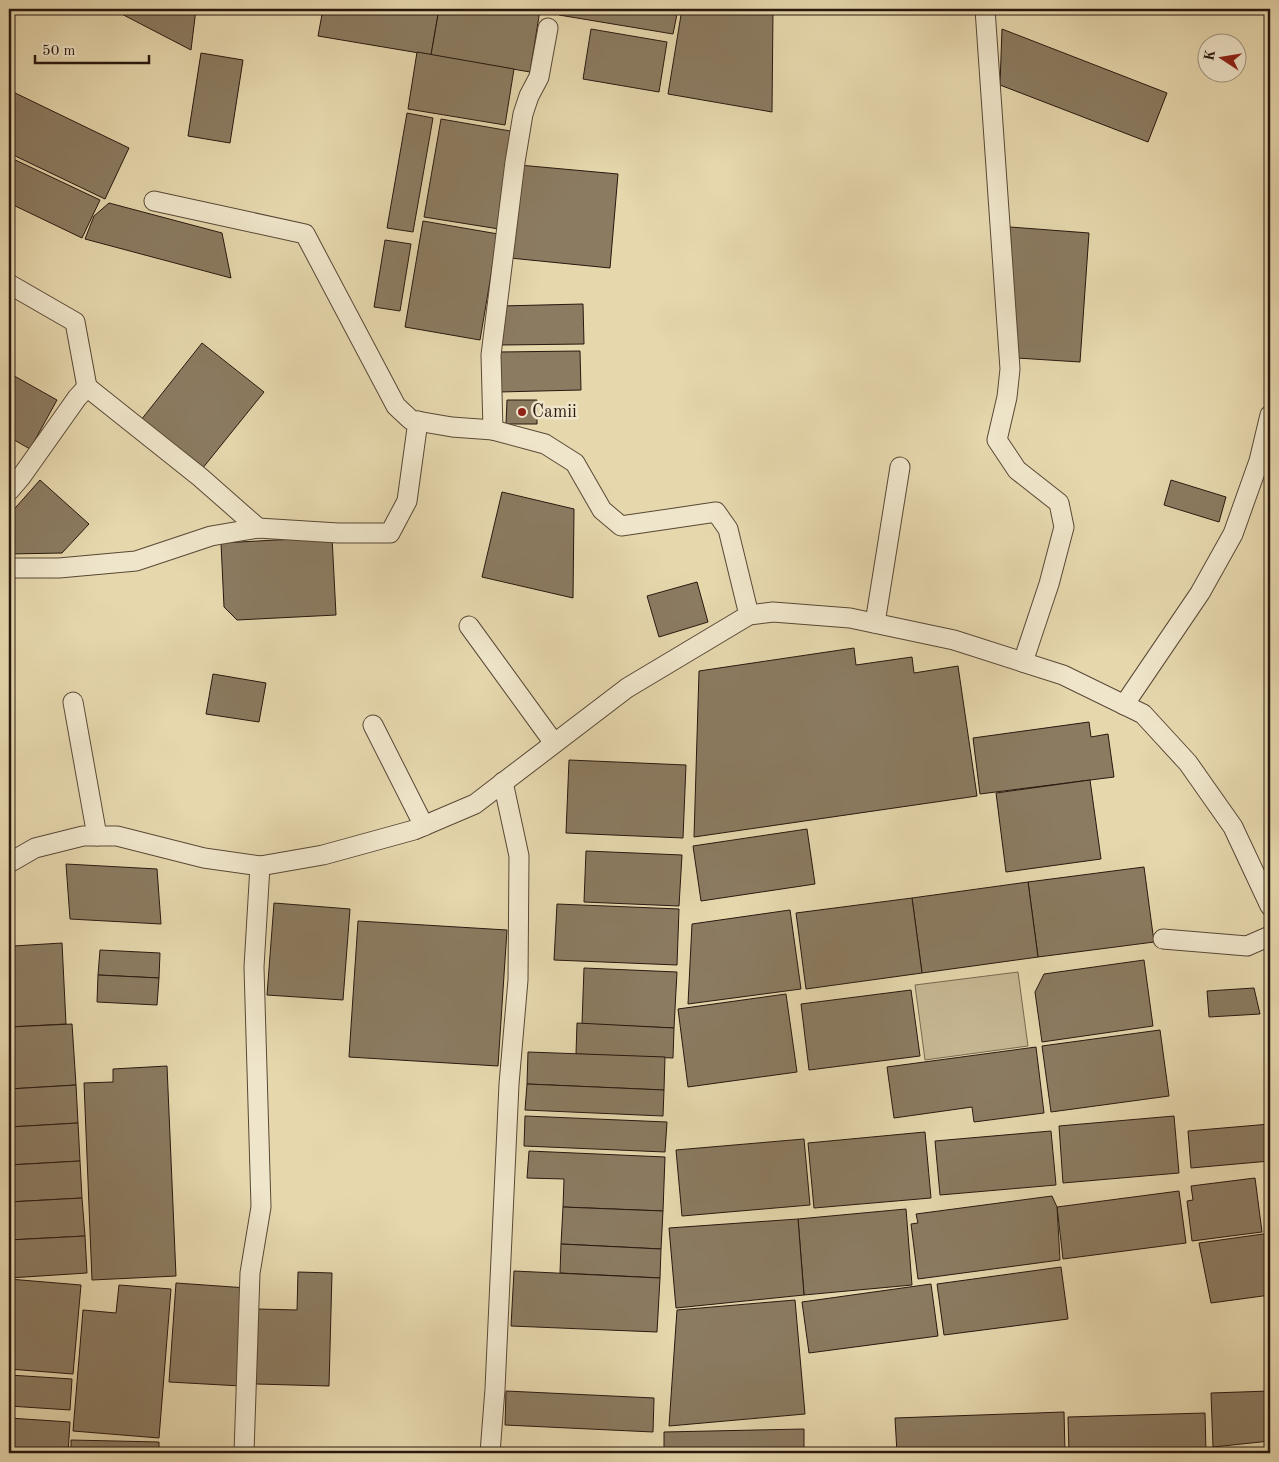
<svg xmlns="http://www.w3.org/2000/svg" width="1279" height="1462" viewBox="0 0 1279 1462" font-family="'Old Standard TT',serif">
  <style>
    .grass { fill: #c6b792; stroke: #776850 }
    .building { fill: #8b7b61; stroke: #28180f }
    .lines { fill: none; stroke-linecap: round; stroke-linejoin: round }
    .minor-casing { stroke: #584836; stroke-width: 21 }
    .minor { stroke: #efe5ca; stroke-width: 19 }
    .poi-dot { fill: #8f2418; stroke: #efe5ca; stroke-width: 2 }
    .labels { text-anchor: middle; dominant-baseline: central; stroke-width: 5; stroke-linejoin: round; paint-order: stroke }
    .poi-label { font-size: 18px; fill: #28180f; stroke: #efe5ca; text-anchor: start }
  </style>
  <rect width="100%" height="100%" fill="#e6d7ad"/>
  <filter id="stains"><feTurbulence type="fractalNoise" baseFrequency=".004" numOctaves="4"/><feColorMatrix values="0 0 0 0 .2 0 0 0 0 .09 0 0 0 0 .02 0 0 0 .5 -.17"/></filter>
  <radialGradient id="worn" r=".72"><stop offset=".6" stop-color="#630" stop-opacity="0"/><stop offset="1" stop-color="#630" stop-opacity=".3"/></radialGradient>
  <polygon class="grass" points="1018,972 1028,1046 925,1060 915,985"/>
  <g class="building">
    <polygon points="112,9 196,9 191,50"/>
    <polygon points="323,9 439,9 431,55 318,36"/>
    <polygon points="439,9 540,10 530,72 431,55"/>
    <polygon points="560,9 678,9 673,34 559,15"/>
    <polygon points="682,9 773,9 772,112 668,94"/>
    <polygon points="591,29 667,42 659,92 583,79"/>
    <polygon points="1002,29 1167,93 1148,142 1000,85"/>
    <polygon points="417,52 514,69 505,125 408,109"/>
    <polygon points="201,53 243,60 230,143 188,136"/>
    <polygon points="9,90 129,148 105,199 9,153"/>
    <polygon points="407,113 433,118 413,232 387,228"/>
    <polygon points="441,119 516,132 499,229 424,217"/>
    <polygon points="9,157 100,200 82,238 9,203"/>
    <polygon points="519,165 618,174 610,268 510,258"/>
    <polygon points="109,203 222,233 231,278 85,239 94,216"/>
    <polygon points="423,221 498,234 480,340 405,327"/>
    <polygon points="1010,227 1089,233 1080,362 1017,358"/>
    <polygon points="385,240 411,244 400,311 374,307"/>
    <polygon points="583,304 584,344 502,345 501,306"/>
    <polygon points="202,343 264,392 202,469 141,420"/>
    <polygon points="580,351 581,390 499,392 499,352"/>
    <polygon points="9,373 57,400 30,449 9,437"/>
    <polygon points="507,400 537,400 537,424 506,424"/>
    <polygon points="40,480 89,524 62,553 9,554 9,515"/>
    <polygon points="1171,480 1226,497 1219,522 1164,505"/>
    <polygon points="502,492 574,509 573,598 482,577"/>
    <polygon points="332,537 336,615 237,620 224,607 221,543"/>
    <polygon points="697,582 708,622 659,637 647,596"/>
    <polygon points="854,648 856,665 912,657 914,673 958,666 977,796 694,837 699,671"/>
    <polygon points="213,674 266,683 259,722 206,714"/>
    <polygon points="1089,722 1091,737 1108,734 1114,777 980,794 973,738"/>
    <polygon points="569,760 686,765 683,838 566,833"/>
    <polygon points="1090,780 1101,859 1006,872 996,793"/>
    <polygon points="807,829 815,884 701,901 693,846"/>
    <polygon points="586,851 682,855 679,906 584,902"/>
    <polygon points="66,864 157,869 161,924 70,919"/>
    <polygon points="1144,867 1154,942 1038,957 1028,882"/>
    <polygon points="1028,882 1038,957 922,973 912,898"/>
    <polygon points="912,898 922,973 806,989 796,913"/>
    <polygon points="274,903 350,909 343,1000 267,995"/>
    <polygon points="557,904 679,909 677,965 554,960"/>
    <polygon points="790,910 801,989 688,1004 692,924"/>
    <polygon points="358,921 507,930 498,1066 349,1057"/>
    <polygon points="62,943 66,1024 9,1027 9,957 13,946"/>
    <polygon points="100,950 160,953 159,978 98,975"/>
    <polygon points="1144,960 1153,1026 1042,1042 1035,992 1044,974"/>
    <polygon points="584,968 677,972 674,1028 582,1024"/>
    <polygon points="98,975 159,978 157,1005 97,1002"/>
    <polygon points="1254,988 1260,1014 1209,1017 1207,991"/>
    <polygon points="911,990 920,1056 809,1070 801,1004"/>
    <polygon points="786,994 797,1072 688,1087 678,1009"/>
    <polygon points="577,1023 674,1028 673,1058 576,1054"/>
    <polygon points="72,1024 76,1085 9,1089 9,1027"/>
    <polygon points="1160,1030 1169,1096 1051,1112 1042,1046"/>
    <polygon points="1036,1047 1044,1113 974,1122 972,1107 894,1118 887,1067"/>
    <polygon points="528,1052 665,1057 664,1090 527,1084"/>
    <polygon points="167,1066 176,1276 92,1280 84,1083 113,1082 113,1069"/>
    <polygon points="527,1084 664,1090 663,1116 525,1110"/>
    <polygon points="76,1085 78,1123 9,1127 9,1089"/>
    <polygon points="525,1116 667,1122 665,1152 524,1146"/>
    <polygon points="1174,1116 1179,1173 1063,1183 1059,1126"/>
    <polygon points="78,1123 80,1161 9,1165 9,1127"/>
    <polygon points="1270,1124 1270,1161 1191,1168 1188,1131"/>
    <polygon points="1051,1131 1056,1185 940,1195 935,1141"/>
    <polygon points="925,1132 931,1198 814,1208 808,1143"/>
    <polygon points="804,1139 810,1205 682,1216 676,1150"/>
    <polygon points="529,1151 665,1157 663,1211 563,1207 564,1179 527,1178"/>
    <polygon points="80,1161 82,1198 9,1202 9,1165"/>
    <polygon points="1255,1178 1262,1232 1192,1241 1187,1201 1193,1200 1191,1186"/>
    <polygon points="1179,1191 1186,1243 1063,1259 1057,1207"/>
    <polygon points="1052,1196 1057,1207 1060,1260 918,1279 911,1224 918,1223 916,1214"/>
    <polygon points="82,1198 85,1236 9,1240 9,1202"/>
    <polygon points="563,1207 663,1211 661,1249 561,1244"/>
    <polygon points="906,1209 912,1285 804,1295 798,1219"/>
    <polygon points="798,1219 804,1295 676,1308 669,1228"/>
    <polygon points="1270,1233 1270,1295 1211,1303 1199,1243"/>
    <polygon points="85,1236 87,1273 9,1278 9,1240"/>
    <polygon points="561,1244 661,1249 660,1278 560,1273"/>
    <polygon points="1061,1267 1068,1319 944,1335 937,1284"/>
    <polygon points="514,1271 660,1278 657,1332 511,1326"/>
    <polygon points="298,1272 332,1273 329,1386 256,1384 258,1309 297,1310"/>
    <polygon points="9,1279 81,1285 73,1374 9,1369"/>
    <polygon points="176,1283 247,1288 241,1386 169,1382"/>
    <polygon points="931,1284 938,1336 809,1353 802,1302"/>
    <polygon points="119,1285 171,1289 159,1438 73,1431 83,1310 116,1313"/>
    <polygon points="795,1300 805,1414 669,1426 677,1310"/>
    <polygon points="9,1375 72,1379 70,1410 9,1406"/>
    <polygon points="506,1391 654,1398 653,1432 505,1425"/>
    <polygon points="1270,1391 1270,1441 1213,1447 1211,1393"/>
    <polygon points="1064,1412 1065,1453 897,1453 895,1418"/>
    <polygon points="1205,1413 1206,1453 1069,1453 1068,1417"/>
    <polygon points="9,1418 70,1422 68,1453 9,1453"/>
    <polygon points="804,1429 804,1453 664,1453 664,1432"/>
    <polygon points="71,1440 159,1442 159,1453 71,1453"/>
  </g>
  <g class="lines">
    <defs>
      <g id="minor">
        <polyline points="985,9 1010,369 1007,397 997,440 1017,470 1059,503 1064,527 1049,584 1023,662"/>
        <polyline points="154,201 305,234 396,406 411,420 452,427 493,430 491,355 515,162 523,114 529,96 539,77 548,28"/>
        <polyline points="9,284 75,322 87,387"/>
        <polyline points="493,430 545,444 575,463 602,510 621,526 716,512 728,529 749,615"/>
        <polyline points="9,491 21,477 77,398 87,387 200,477 258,528"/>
        <polyline points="9,568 59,568 136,561 211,536 258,528 338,533 390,533 407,501 418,421"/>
        <polyline points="875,623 900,467"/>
        <polyline points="469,626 554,743"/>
        <polyline points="73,702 97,836"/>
        <polyline points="1124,705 1200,593 1233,534 1259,461 1270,415"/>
        <polyline points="373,725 424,826"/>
        <polyline points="9,863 35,848 83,836 117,836 204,858 260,866 323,855 414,830 475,804 627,688 749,615 773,612 850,618 954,640 1063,675 1143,714 1188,763 1233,827 1270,906"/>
        <polyline points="1163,939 1247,946 1270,936"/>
        <polyline points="244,1453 250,1273 261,1207 254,967 260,866"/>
        <polyline points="490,1453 495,1389 509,1084 518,980 519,856 503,782"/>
      </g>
    </defs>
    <use href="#minor" class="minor-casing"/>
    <use href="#minor" class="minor"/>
  </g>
  <circle class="poi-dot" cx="522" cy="412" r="5"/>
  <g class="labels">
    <g class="poi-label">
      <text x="532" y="412">Camii</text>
    </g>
  </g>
  <rect width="1279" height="1462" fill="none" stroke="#e6d7ad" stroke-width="30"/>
  <rect x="10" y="10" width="1259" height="1442" fill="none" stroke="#28180f" stroke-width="2.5"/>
  <rect x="15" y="15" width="1249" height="1432" fill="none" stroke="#28180f"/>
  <g transform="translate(1222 58) rotate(282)"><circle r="24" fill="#efe5ca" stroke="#9f937f"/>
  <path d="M0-4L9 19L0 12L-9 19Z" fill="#8f2418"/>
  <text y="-8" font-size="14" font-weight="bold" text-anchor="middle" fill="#28180f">K</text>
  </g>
  <path d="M35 55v8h114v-8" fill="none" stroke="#28180f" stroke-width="2.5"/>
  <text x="42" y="55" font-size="15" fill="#28180f" stroke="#efe5ca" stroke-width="4" paint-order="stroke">50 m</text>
  <rect width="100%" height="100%" filter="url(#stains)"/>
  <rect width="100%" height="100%" fill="url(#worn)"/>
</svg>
